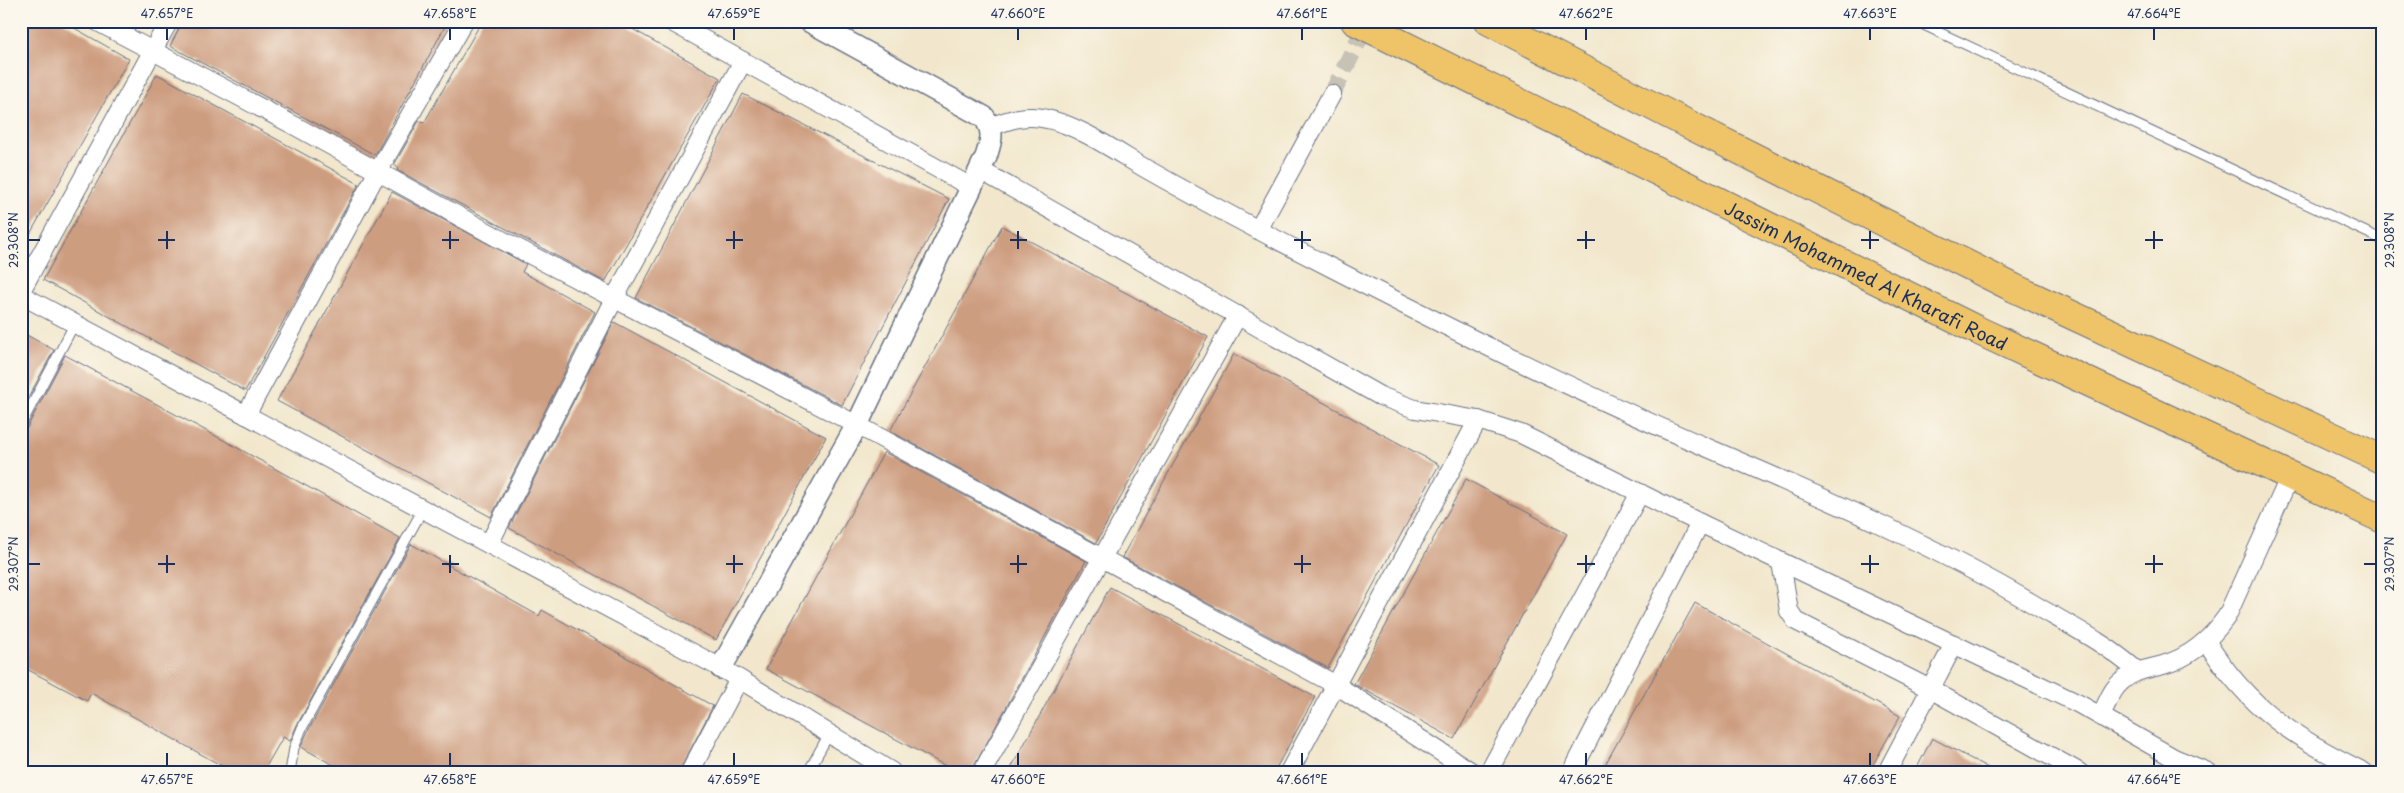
<svg xmlns="http://www.w3.org/2000/svg" width="2404" height="793" viewBox="0 0 2404 793" font-family="'Playpen Sans',sans-serif">
  <style>
    .building { fill: #cd9d80 }
    .lines { fill: none; stroke-linecap: round; stroke-linejoin: round }
    .minor-tunnel { stroke: #c7c2b6; stroke-width: 18; stroke-dasharray: 18 9; stroke-linecap: butt }
    .service-casing { stroke: #666f84; stroke-width: 11 }
    .minor-casing { stroke: #666f84; stroke-width: 20 }
    .tertiary-casing { stroke: #666f84; stroke-width: 24 }
    .motorway-casing { stroke: #666f84; stroke-width: 30 }
    .service { stroke: #fff; stroke-width: 9 }
    .minor { stroke: #fff; stroke-width: 18 }
    .tertiary { stroke: #fff; stroke-width: 21 }
    .motorway { stroke: #efc469; stroke-width: 28 }
    .ticks { fill: none; stroke: #1b2f5e; stroke-width: 2 }
    .labels { text-anchor: middle; dominant-baseline: central; stroke-width: 4.5; stroke-linejoin: round; paint-order: stroke }
    .street-label { font-size: 18px; fill: #1b2f5e; stroke: #fbf7ec }
    .neatline { fill: none; stroke: #1b2f5e; stroke-width: 2 }
    .ticks-label { font-size: 12px; text-anchor: middle; fill: #1b2f5e }
  </style>
  <rect width="100%" height="100%" fill="#fbf7ec"/>
  <filter id="ink" filterUnits="userSpaceOnUse"><feTurbulence type="fractalNoise" baseFrequency=".02" numOctaves="2"/><feDisplacementMap in="SourceGraphic" scale="10" xChannelSelector="R" yChannelSelector="G"/><feConvolveMatrix kernelMatrix="1 2 1 2 8 2 1 2 1" color-interpolation-filters="sRGB"/></filter>
  <filter id="wash" filterUnits="userSpaceOnUse"><feTurbulence type="fractalNoise" baseFrequency=".0096" numOctaves="4" result="noise"/><feDisplacementMap in="SourceGraphic" scale="20" xChannelSelector="R" yChannelSelector="G"/><feGaussianBlur stdDeviation="1.12" result="paint"/><feColorMatrix in="noise" values="0 0 0 0 0 0 0 0 0 0 0 0 0 0 0 0 0 1.4 0 .05"/><feComposite in="paint" operator="in"/></filter>
  <g filter="url(#wash)">
    <rect width="100%" height="100%" fill="#f2e7cc"/>
    <g id="blocks">
      <g class="building">
        <polygon points="21,21 62,21 129,59 21,250"/>
        <polygon points="183,21 448,21 375,155 170,46"/>
        <polygon points="482,21 618,21 720,78 605,282 397,170 399,168 394,165 419,121 424,123"/>
        <polygon points="157,74 359,184 245,391 43,280"/>
        <polygon points="743,94 949,199 842,405 636,298"/>
        <polygon points="392,192 526,264 522,272 595,312 491,517 277,401"/>
        <polygon points="1002,226 1208,337 1096,543 890,431"/>
        <polygon points="614,322 826,437 716,640 509,528"/>
        <polygon points="21,332 54,350 21,411"/>
        <polygon points="1234,354 1439,465 1328,668 1122,557"/>
        <polygon points="65,355 227,442 400,538 297,725 290,741 283,737 263,772 233,772 91,693 87,701 21,666 21,431 27,428"/>
        <polygon points="884,452 1086,561 971,772 957,772 766,669"/>
        <polygon points="1466,479 1567,534 1454,739 1354,684"/>
        <polygon points="411,544 539,616 542,610 713,706 679,772 346,772 301,747 308,731"/>
        <polygon points="1110,587 1315,697 1274,772 1009,772"/>
        <polygon points="1695,603 1900,716 1869,772 1601,772"/>
        <polygon points="1932,738 1996,772 1915,772"/>
      </g>
    </g>
  </g>
  <g filter="url(#ink)">
    <use href="#blocks" fill-opacity="0" stroke="#666f84" stroke-width="1"/>
    <g class="lines">
      <polyline class="minor-tunnel" points="1332,94 1368,21"/>
      <defs>
        <g id="service">
          <polyline points="1915,21 2383,240"/>
          <polyline points="21,425 75,323"/>
          <polyline points="290,772 294,748 302,728 423,509"/>
          <polyline points="808,772 829,734"/>
        </g>
        <g id="minor">
          <polyline points="96,21 297,127 500,239 857,425 1336,685 1472,772"/>
          <polyline points="670,21 971,187"/>
          <path d="M991,127c18,-8 36,-13 56,-8 32,6 74,36 103,52 60,34 121,66 182,97 126,65 253,128 383,183 112,48 221,95 325,157 33,19 68,37 97,63"/>
          <polyline points="980,170 1380,396 1415,409 1478,420 1521,434 1700,523 2079,704 2174,758 2208,772"/>
          <polyline points="1258,230 1332,94"/>
          <polyline points="21,291 169,21"/>
          <polyline points="21,295 721,668 892,772"/>
          <polyline points="246,415 378,171 464,21"/>
          <polyline points="489,544 614,299 743,61"/>
          <polyline points="1781,562 1789,611 1796,621 1930,689 2079,772"/>
          <path d="M2206,641c43,68 87,96 158,131"/>
          <path d="M2101,715c6,-11 10,-25 20,-33 12,-12 27,-13 42,-17 28,-8 48,-26 64,-49l63,-140"/>
          <polyline points="21,771 22,772"/>
          <polyline points="690,772 739,679"/>
          <polyline points="982,772 1238,315"/>
          <polyline points="1289,772 1478,420"/>
          <polyline points="1489,772 1640,493"/>
          <polyline points="1572,772 1700,523"/>
          <polyline points="1887,772 1954,644"/>
        </g>
        <path id="tertiary" d="M721,668l136,-243 129,-268c5,-16 9,-25 -2,-40l-175,-96"/>
        <g id="motorway">
          <path id="s1" d="M1355,21l624,310 404,188"/>
          <polyline points="1489,21 1666,113 2014,288 2383,460"/>
        </g>
      </defs>
      <use href="#service" class="service-casing"/>
      <use href="#minor" class="minor-casing"/>
      <use href="#tertiary" class="tertiary-casing"/>
      <use href="#motorway" class="motorway-casing"/>
      <use href="#service" class="service"/>
      <use href="#minor" class="minor"/>
      <use href="#tertiary" class="tertiary"/>
      <use href="#motorway" class="motorway"/>
    </g>
  </g>
  <path class="ticks" d="M167,28v12M450,28v12M734,28v12M1018,28v12M1302,28v12M1586,28v12M1870,28v12M2154,28v12M167,231v18M450,231v18M734,231v18M1018,231v18M1302,231v18M1586,231v18M1870,231v18M2154,231v18M28,240h12M158,240h17M442,240h17M726,240h17M1010,240h17M1294,240h17M1577,240h18M1861,240h18M2145,240h18M2364,240h12M167,555v18M450,555v18M734,555v18M1018,555v18M1302,555v18M1586,555v18M1870,555v18M2154,555v18M28,564h12M158,564h17M442,564h17M726,564h17M1010,564h17M1294,564h17M1577,564h18M1861,564h18M2145,564h18M2364,564h12M167,753v13M450,753v13M734,753v13M1018,753v13M1302,753v13M1586,753v13M1870,753v13M2154,753v13"/>
  <g class="labels">
    <g class="street-label">
      <text stroke="none"><textPath href="#s1" startOffset="571">Jassim Mohammed Al Kharafi Road</textPath></text>
    </g>
  </g>
  <rect width="2404" height="793" fill="none" stroke="#fbf7ec" stroke-width="55"/>
  <rect x="28" y="28" width="2348" height="738" class="neatline"/>
  <g class="ticks-label">
    <text x="167" y="18">47.657°E</text>
    <text x="450" y="18">47.658°E</text>
    <text x="734" y="18">47.659°E</text>
    <text x="1018" y="18">47.660°E</text>
    <text x="1302" y="18">47.661°E</text>
    <text x="1586" y="18">47.662°E</text>
    <text x="1870" y="18">47.663°E</text>
    <text x="2154" y="18">47.664°E</text>
    <text transform="translate(14 240) rotate(-90)" y="4">29.308°N</text>
    <text transform="translate(2390 240) rotate(-90)" y="4">29.308°N</text>
    <text transform="translate(14 564) rotate(-90)" y="4">29.307°N</text>
    <text transform="translate(2390 564) rotate(-90)" y="4">29.307°N</text>
    <text x="167" y="784">47.657°E</text>
    <text x="450" y="784">47.658°E</text>
    <text x="734" y="784">47.659°E</text>
    <text x="1018" y="784">47.660°E</text>
    <text x="1302" y="784">47.661°E</text>
    <text x="1586" y="784">47.662°E</text>
    <text x="1870" y="784">47.663°E</text>
    <text x="2154" y="784">47.664°E</text>
  </g>
</svg>
